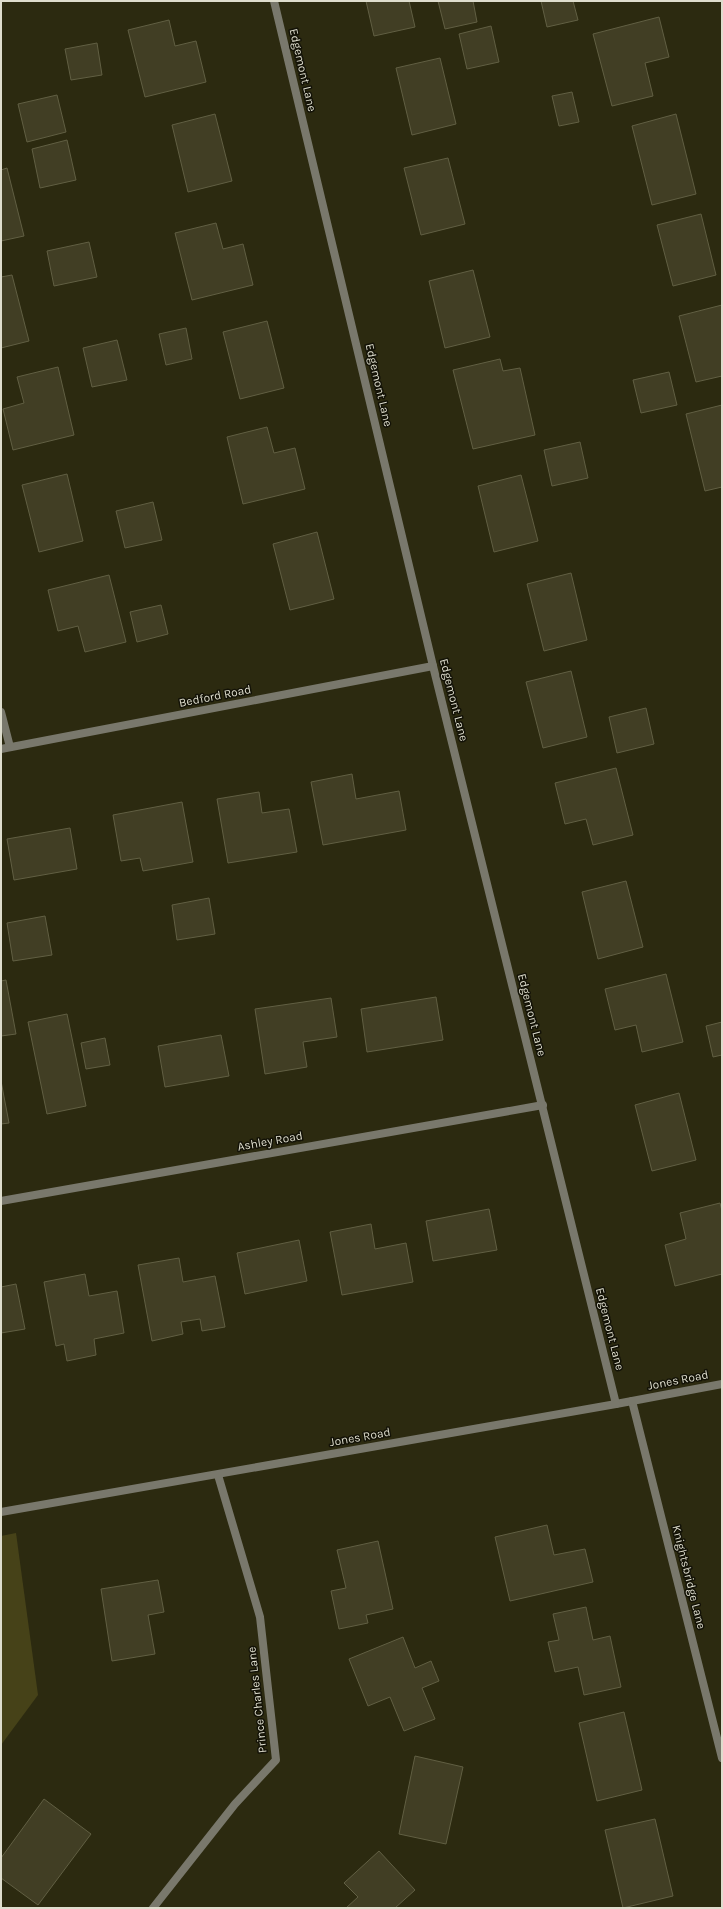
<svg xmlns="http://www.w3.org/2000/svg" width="723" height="1909" viewBox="0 0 723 1909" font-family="Karla,sans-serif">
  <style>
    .green { fill: #464218 }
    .building { fill: #413e24; stroke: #615f43 }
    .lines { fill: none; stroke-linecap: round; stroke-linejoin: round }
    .minor { stroke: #79786c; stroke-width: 8 }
    .tertiary { stroke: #79786c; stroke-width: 8 }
    .labels { text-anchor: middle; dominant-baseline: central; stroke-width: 3; stroke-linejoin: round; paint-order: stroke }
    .street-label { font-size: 12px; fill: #deddcd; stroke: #131207 }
  </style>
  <rect width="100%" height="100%" fill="#2c2a10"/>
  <polygon class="green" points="16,1533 38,1695 1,1745 1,1536"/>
  <g class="building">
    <polygon points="366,1 409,1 415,27 374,36"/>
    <polygon points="438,1 473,1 477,22 445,29"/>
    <polygon points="541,1 573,1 578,20 547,27"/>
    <polygon points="659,17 669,57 645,63 653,96 612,106 593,34"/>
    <polygon points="169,20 175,46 196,41 206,82 145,97 128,30"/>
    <polygon points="491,26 499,62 467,69 459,34"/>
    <polygon points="97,43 102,75 71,80 65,49"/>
    <polygon points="440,58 456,124 412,135 396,68"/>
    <polygon points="572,92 579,122 559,126 552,96"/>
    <polygon points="57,95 66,132 27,142 18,104"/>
    <polygon points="215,114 232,181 188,192 172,125"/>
    <polygon points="676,114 696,194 652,205 632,126"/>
    <polygon points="67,140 76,180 40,188 32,149"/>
    <polygon points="448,158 465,224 421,235 404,168"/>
    <polygon points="7,168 24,236 1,241 1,170"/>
    <polygon points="701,214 716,275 673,286 657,225"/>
    <polygon points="216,223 223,249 243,244 253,285 192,300 175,233"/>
    <polygon points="89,242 97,277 54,286 47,251"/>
    <polygon points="473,270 490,337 445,348 429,281"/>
    <polygon points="12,275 29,341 1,348 1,277"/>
    <polygon points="722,305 722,376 696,382 679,316"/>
    <polygon points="267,321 284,388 240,399 223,332"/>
    <polygon points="186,328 192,359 166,365 159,334"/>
    <polygon points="117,340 127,380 92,387 83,348"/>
    <polygon points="500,359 503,371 520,368 535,435 473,449 453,370"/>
    <polygon points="58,367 74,435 13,450 3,409 24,403 17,377"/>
    <polygon points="669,372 677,405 641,413 633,380"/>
    <polygon points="722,405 722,487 705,491 686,414"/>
    <polygon points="267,427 274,453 295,448 305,489 243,504 227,437"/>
    <polygon points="580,442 588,478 552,486 544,450"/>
    <polygon points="67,474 83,541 39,552 22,485"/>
    <polygon points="521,475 538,541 494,552 478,486"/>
    <polygon points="153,502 162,540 125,548 116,511"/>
    <polygon points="317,532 334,599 290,610 273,544"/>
    <polygon points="571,573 587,640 544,651 527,584"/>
    <polygon points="109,575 126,642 85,652 78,626 58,631 48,590"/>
    <polygon points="161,605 168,634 137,642 130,612"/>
    <polygon points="571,671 587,737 543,748 526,682"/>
    <polygon points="646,708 654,744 617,753 609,717"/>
    <polygon points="616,768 633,835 593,845 586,819 565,824 555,783"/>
    <polygon points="352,774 356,799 399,791 406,830 323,845 311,782"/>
    <polygon points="259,792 262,813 289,809 297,852 228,863 217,799"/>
    <polygon points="182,802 193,862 143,871 140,858 121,861 113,815"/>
    <polygon points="70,828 77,869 14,880 7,839"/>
    <polygon points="626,881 643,947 598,959 582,892"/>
    <polygon points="209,898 215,934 177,940 172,905"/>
    <polygon points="45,916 52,955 13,961 7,923"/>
    <polygon points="666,974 683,1042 642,1052 636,1025 615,1030 605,989"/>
    <polygon points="6,980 16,1034 1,1036 1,981"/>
    <polygon points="436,997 443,1040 367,1052 361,1009"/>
    <polygon points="331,998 337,1037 303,1042 307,1067 265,1074 255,1009"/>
    <polygon points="67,1014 86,1106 47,1114 28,1022"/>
    <polygon points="722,1022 722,1055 713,1057 706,1026"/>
    <polygon points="221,1035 229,1076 165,1087 158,1046"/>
    <polygon points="105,1038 110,1065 86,1069 81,1043"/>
    <polygon points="1,1081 9,1123 1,1124"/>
    <polygon points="679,1093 696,1160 652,1171 635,1105"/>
    <polygon points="720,1203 722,1211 722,1274 675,1286 665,1245 686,1239 680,1213"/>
    <polygon points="489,1209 497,1250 433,1261 426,1221"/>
    <polygon points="371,1224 375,1249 406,1243 413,1282 342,1295 330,1232"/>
    <polygon points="299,1240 307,1281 245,1294 237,1253"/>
    <polygon points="179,1258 183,1282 215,1276 225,1327 202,1331 200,1319 181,1322 183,1334 152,1341 138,1265"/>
    <polygon points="85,1274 89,1296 117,1291 124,1333 94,1339 96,1355 67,1361 64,1344 56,1346 44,1282"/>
    <polygon points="16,1284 25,1329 1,1333 1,1287"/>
    <polygon points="547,1525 554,1555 585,1549 593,1582 510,1601 495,1537"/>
    <polygon points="378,1541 393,1609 366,1615 368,1623 339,1629 331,1591 346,1588 337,1550"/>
    <polygon points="158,1580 164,1612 148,1615 155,1654 112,1661 101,1589"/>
    <polygon points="586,1607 593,1640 610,1636 621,1687 584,1695 578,1667 555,1672 548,1642 559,1640 553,1614"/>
    <polygon points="403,1637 415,1668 431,1661 439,1681 422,1688 435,1719 404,1731 390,1697 368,1706 349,1659"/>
    <polygon points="624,1712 642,1790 597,1801 579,1723"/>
    <polygon points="415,1756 463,1767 446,1844 399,1834"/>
    <polygon points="44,1799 91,1834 38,1905 1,1878 1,1858"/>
    <polygon points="655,1819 673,1896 623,1908 605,1830"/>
    <polygon points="379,1851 415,1890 395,1908 346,1908 358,1897 344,1883"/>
  </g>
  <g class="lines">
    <g class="minor">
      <polyline points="274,1 433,666 616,1404 632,1401 722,1758"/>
      <polyline points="1,712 10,747"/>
      <polyline points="1,749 433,666"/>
      <polyline points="1,1201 543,1105"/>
      <polyline points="153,1908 235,1804 276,1760 260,1617 218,1475"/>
    </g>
    <g class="tertiary">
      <polyline points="632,1401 722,1384"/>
      <polyline points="1,1512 616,1404"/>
    </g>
  </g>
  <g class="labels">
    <g class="street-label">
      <text transform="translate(303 70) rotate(77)">Edgemont Lane</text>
      <text transform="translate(379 385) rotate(77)">Edgemont Lane</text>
      <text transform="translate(215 696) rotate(-11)">Bedford Road</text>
      <text transform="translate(454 700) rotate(76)">Edgemont Lane</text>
      <text transform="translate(532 1015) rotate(76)">Edgemont Lane</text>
      <text transform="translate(270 1141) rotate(-10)">Ashley Road</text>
      <text transform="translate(610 1329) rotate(76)">Edgemont Lane</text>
      <text transform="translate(678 1380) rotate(-11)">Jones Road</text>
      <text transform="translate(360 1437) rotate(-10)">Jones Road</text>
      <text transform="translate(689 1577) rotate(76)">Knightsbridge Lane</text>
      <text transform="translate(257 1700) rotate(-96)">Prince Charles Lane</text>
    </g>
  </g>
  <rect width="723" height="1909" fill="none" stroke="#deddcd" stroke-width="4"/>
</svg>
